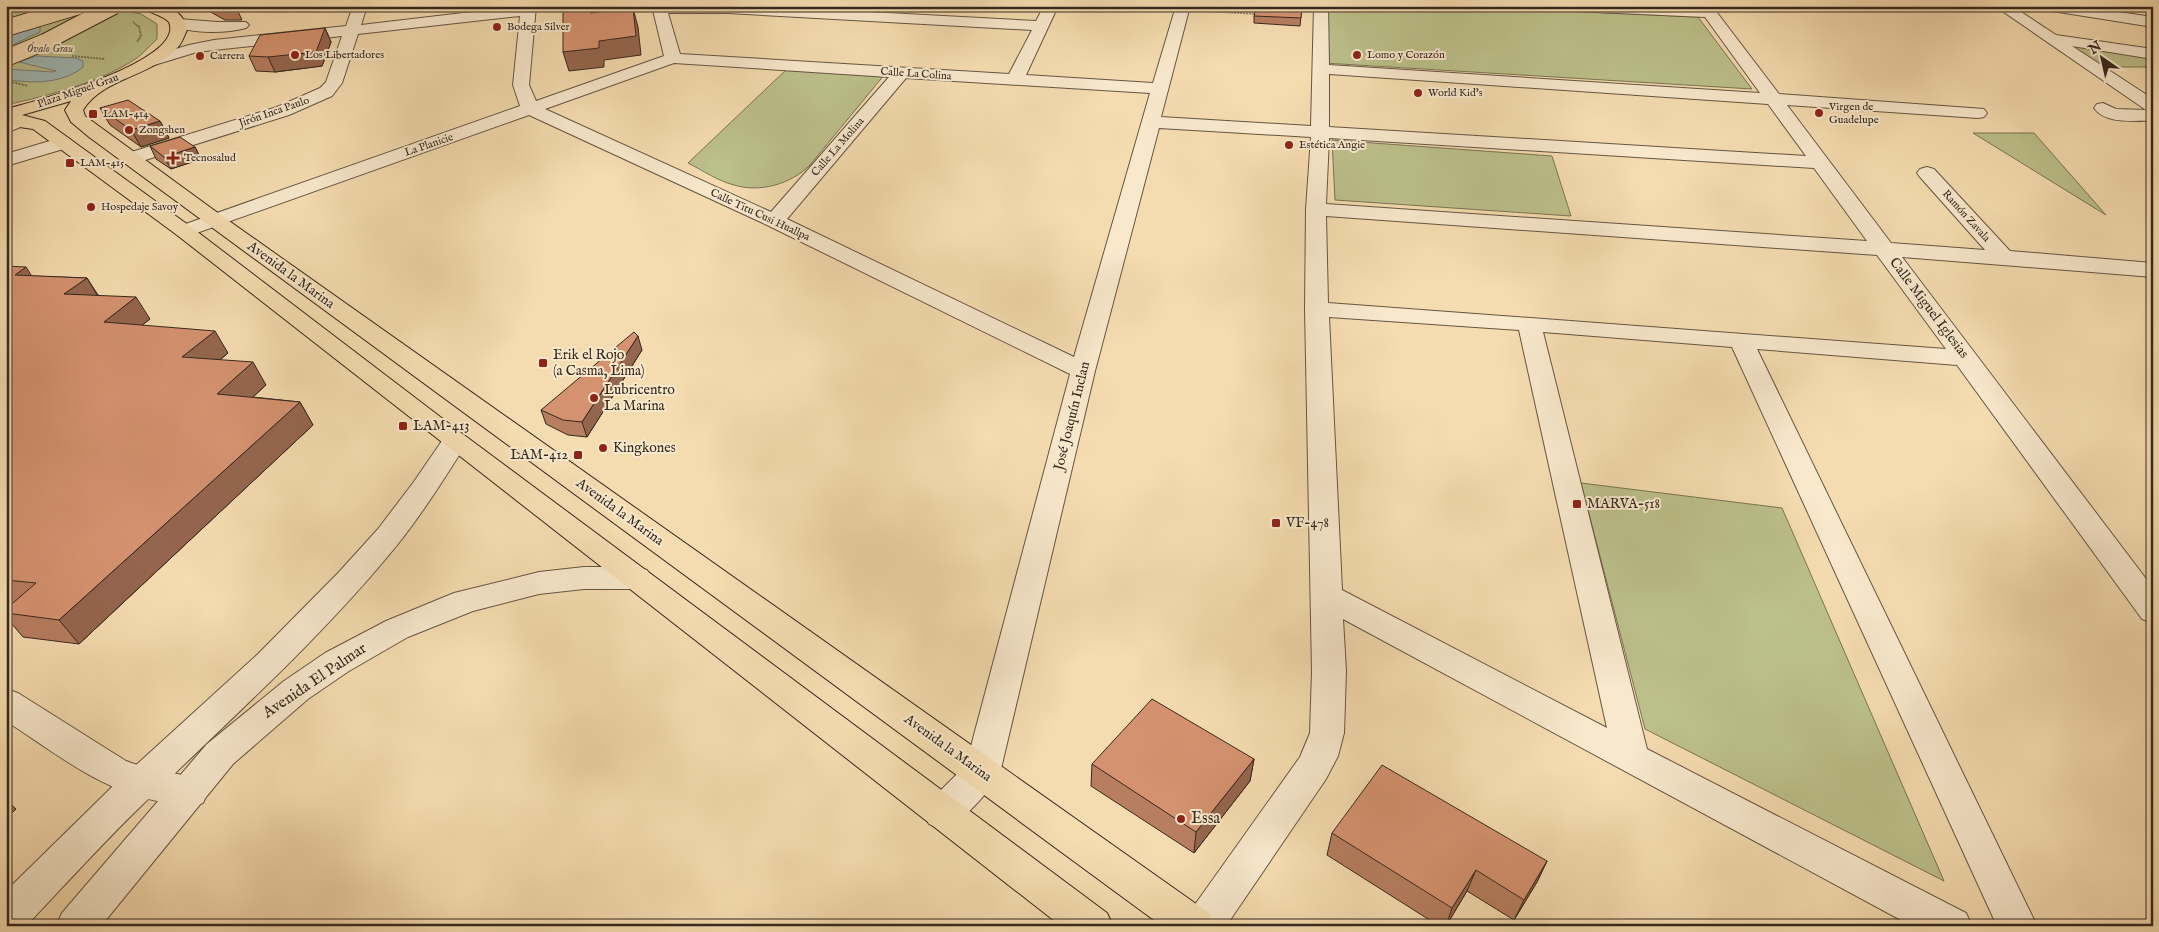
<svg xmlns="http://www.w3.org/2000/svg" width="2159" height="932" viewBox="0 0 2159 932" font-family="'IM FELL English',serif">
  <style>
    .green { fill: #bcc08b; stroke: #797454 }
    .water { fill: #a0b9b6; stroke: #767f79 }
    .lines { fill: none; stroke-linecap: round; stroke-linejoin: round }
    .service-casing { stroke: #665542; stroke-width: 2 }
    .minor-casing { stroke: #665542; stroke-width: 2 }
    .tertiary-casing { stroke: #665542; stroke-width: 2 }
    .primary-casing { stroke: #36281e; stroke-width: 2 }
    .path { stroke: #36281e; stroke-width: 2; stroke-dasharray: 0.5 1; stroke-linecap: butt }
    .service { fill: #f8e8cc; fill-rule: evenodd }
    .minor { fill: #f8e8cc; fill-rule: evenodd }
    .tertiary { fill: #f8e8cc; fill-rule: evenodd }
    .primary { fill: #f5dcb0; fill-rule: evenodd }
    .primary-bridge-casing { stroke: #36281e; stroke-width: 18; stroke-linecap: butt }
    .primary-bridge { stroke: #f5dcb0; stroke-width: 16 }
    .wall { fill: #b77e60; stroke: #36281e }
    .shaded-wall { fill: #95664e; stroke: #36281e }
    .building { fill: #d59270; stroke: #36281e }
    .poi-dot { fill: #8f2418; stroke: #f8e8cc; stroke-width: 2 }
    .labels { text-anchor: middle; dominant-baseline: central; stroke-width: 4; stroke-linejoin: round; paint-order: stroke }
    .far-poi-label { font-size: 11px; fill: #36281e; stroke: #f8e8cc; text-anchor: start }
    .far-park-label { font-size: 11px; font-style: italic; fill: #584e39; stroke: #f8e8cc }
    .far-street-label { font-size: 11px; fill: #36281e; stroke: #f8e8cc }
    .street-label { font-size: 14px; fill: #36281e; stroke: #f8e8cc }
    .poi-label { font-size: 14px; fill: #36281e; stroke: #f8e8cc; text-anchor: start }
    .near-street-label { font-size: 16px; fill: #36281e; stroke: #f8e8cc }
    .near-poi-label { font-size: 16px; fill: #36281e; stroke: #f8e8cc; text-anchor: start }
  </style>
  <rect width="100%" height="100%" fill="#f5dcb0"/>
  <filter id="stains"><feTurbulence type="fractalNoise" baseFrequency=".004" numOctaves="4"/><feColorMatrix values="0 0 0 0 .2 0 0 0 0 .09 0 0 0 0 .02 0 0 0 .5 -.17"/></filter>
  <radialGradient id="worn" r=".72"><stop offset=".6" stop-color="#630" stop-opacity="0"/><stop offset="1" stop-color="#630" stop-opacity=".3"/></radialGradient>
  <g class="green">
    <path d="M64,6l45,1 32,7 16,10v15c-7,6 -13,14 -20,19 -38,25 -87,37 -131,47v-94z"/>
    <polygon points="1329,6 1455,6 1698,17 1752,89 1324,63"/>
    <polygon points="2062,41 2153,56 2153,67 2098,67"/>
    <path d="M788,68l97,6 -75,91c-19,19 -50,28 -76,20 -16,-4 -32,-15 -46,-22z"/>
    <polygon points="1973,133 2034,133 2106,215"/>
    <polygon points="1332,140 1552,156 1571,216 1335,200"/>
    <polygon points="1581,483 1782,508 1944,881 1645,729"/>
  </g>
  <g class="water">
    <polygon points="36,27 40,27 40,32 6,48 6,33"/>
    <path d="M36,56l40,2 7,3v6c-20,17 -53,17 -77,12v-10l47,3 3,-1 -37,-9z"/>
  </g>
  <g class="lines">
    <defs>
      <polygon id="service" points="26,118 30,119 32,121 30,123 6,133 6,126"/>
      <g id="minor">
        <path d="M353,6h14l-6,19 161,-19h14l-7,79 7,16 128,-45 -12,-50h107l277,15 8,-15h14l-32,69 127,8 23,-77h14l-29,111 150,9 3,-120h14l1,59 431,28 -55,-76 -153,-7 -7,-4 153,2 -1,-2h15l67,88 205,15 3,4 -3,4 -6,1 -191,-13 104,138 94,7 -65,-73 -3,-4 3,-4 7,-2 7,2 76,82 143,12v14l-251,-20 251,331v35l-11,-4 -185,-254 -200,-16 280,577h-40l-265,-579 -189,-15 104,417 319,164 6,13h-60l-569,-307 3,52 -2,62 -6,23 -12,23 -100,147h-43l6,-13 111,-156 10,-24 2,-62 -7,-362 1,-100 5,-72 -152,-9 -64,243 -95,402c-8,15 -39,52 -56,55 -5,1 -10,-2 -15,-4l-6,-11 6,-11 37,-37 104,-391 -303,-149 -238,-110 -338,120 -7,2 -7,-2 -3,-4 3,-4 343,-121 -7,-21 7,-69 -162,18 -16,49 -10,13 -43,19 -150,47 -7,2 -7,-2 -2,-4 2,-4 152,-47 43,-19 6,-6 16,-46 -128,14 -17,2 -46,14 -6,-2 -2,-3 2,-3 44,-13 25,-5 132,-14zM668,13h60l304,17 -23,44 -329,-20zM674,63l215,14 -118,135 -226,-103zM1329,74l439,30 38,52 -477,-29zM906,78l244,15 -76,264 -287,-138zM1329,138l485,30 53,73 -541,-37zM1326,216l551,39 69,94 -618,-46zM1329,317l190,13 88,398 -265,-138z"/>
        <path d="M1995,6h17l44,29 97,14v10l-81,-13 81,53v22c-18,-1 -47,4 -59,-13l3,-4 6,-1 13,6 30,1z"/>
        <path d="M179,19l38,3h29l3,3 -3,3c-22,6 -50,5 -72,-1l-3,-3 3,-3z"/>
        <polygon points="63,137 70,139 72,143 70,147 6,166 6,154"/>
        <path d="M6,689l12,4 108,68c25,10 52,11 77,20l5,11 -5,11c-15,5 -26,2 -41,-1 -61,-11 -105,-48 -156,-81z"/>
      </g>
      <g id="tertiary">
        <polygon points="2039,6 2077,6 2153,17 2153,27 2046,10"/>
        <path d="M455,433l9,2 4,6c-22,35 -44,70 -70,103 -78,96 -171,178 -259,264 -39,38 -75,78 -113,118h-20v-35l106,-104 146,-133 81,-82 39,-43 35,-46 33,-48z"/>
        <polygon points="584,567 636,567 647,570 651,578 647,586 636,589 584,589 539,594 473,611 408,637 349,671 308,699 233,764 101,926 56,926 62,913 207,744 284,681 325,653 386,621 454,593 539,572"/>
      </g>
      <g id="primary">
        <polygon points="6,6 14,6 7,10"/>
        <path d="M142,6c19,0 41,0 45,24 -3,6 -5,13 -9,17 -26,30 -74,30 -95,63l2,6 137,100 987,697 6,13h-53l-1073,-789 -18,-15 -6,-12 6,-9 -49,14 23,6 146,106 273,208 643,478 6,13h-52l-884,-691 -144,-106 -27,-4v-16c28,-7 180,-48 163,-87 -8,-8 -20,-8 -27,-16z"/>
      </g>
    </defs>
    <use href="#service" class="service-casing"/>
    <use href="#minor" class="minor-casing"/>
    <use href="#tertiary" class="tertiary-casing"/>
    <use href="#primary" class="primary-casing"/>
    <g class="path">
      <polyline points="1204,11 1258,14"/>
      <polyline points="133,22 139,27 141,36 137,42"/>
      <polyline points="72,56 105,59"/>
      <polyline points="12,82 28,86"/>
    </g>
    <use href="#service" class="service"/>
    <use href="#minor" class="minor"/>
    <use href="#tertiary" class="tertiary"/>
    <use href="#primary" class="primary"/>
    <defs>
      <g id="primary-bridge">
        <polyline points="6,28 79,6"/>
        <polyline points="6,58 45,42 114,6"/>
      </g>
    </defs>
    <use href="#primary-bridge" class="primary-bridge-casing"/>
    <use href="#primary-bridge" class="primary-bridge"/>
  </g>
  <g class="wall">
    <polygon points="200,6 238,6 236,7 242,20 225,20"/>
    <polygon points="1302,6 1300,26 1254,23 1254,16"/>
    <polygon points="325,28 331,42 322,66 275,72 256,71 249,56"/>
    <polygon points="100,108 160,121 169,138 141,147 110,125"/>
    <polygon points="150,146 195,147 201,159 171,169 156,159"/>
    <polygon points="6,266 31,276 87,278 98,295 150,319 142,325 228,353 220,360 266,385 253,397 300,402 313,425 79,644 23,637 6,617 6,613 13,603 6,603"/>
    <polygon points="642,350 587,437 568,435 546,424 541,410"/>
    <polygon points="1254,759 1250,781 1194,853 1091,786 1092,764"/>
    <polygon points="1332,833 1547,861 1537,882 1514,920 1467,891 1446,926 1439,926 1327,855"/>
  </g>
  <g class="shaded-wall">
    <polygon points="633,8 638,27 641,55 604,60 604,67 569,71 563,52"/>
    <polygon points="325,28 331,42 322,66 275,72 268,57"/>
    <polygon points="160,121 169,138 141,147 131,130"/>
    <polygon points="195,147 201,159 171,169 164,157"/>
    <polygon points="26,267 40,289 15,275"/>
    <polygon points="87,278 100,300 64,294"/>
    <polygon points="136,297 150,319 118,344 104,322"/>
    <polygon points="215,331 228,353 195,380 182,357"/>
    <polygon points="638,336 642,350 587,437 582,422"/>
    <polygon points="253,362 266,385 231,417 217,394"/>
    <polygon points="300,402 313,425 79,644 59,620"/>
    <polygon points="1254,759 1250,781 1194,853 1196,832"/>
    <polygon points="6,799 16,809 6,819"/>
    <polygon points="1547,861 1537,882 1514,920 1524,900"/>
    <polygon points="1476,870 1467,891 1446,926 1452,908"/>
  </g>
  <g class="building">
    <polygon points="214,6 236,6 237,10 220,10"/>
    <polygon points="563,6 590,6 591,13 633,8 636,36 599,41 599,48 563,52"/>
    <polygon points="1257,6 1302,6 1301,18 1254,16"/>
    <polygon points="325,28 316,52 268,57 249,56 260,35"/>
    <polygon points="128,100 160,121 131,130 100,108"/>
    <polygon points="180,137 195,147 164,157 150,146"/>
    <polygon points="6,266 26,267 15,275 87,278 64,294 136,297 104,322 215,331 182,357 253,362 217,394 300,402 59,620 6,613 6,609 36,583 6,580"/>
    <polygon points="634,332 638,336 582,422 563,420 541,410"/>
    <polygon points="1152,699 1254,759 1196,832 1092,764"/>
    <polygon points="1382,765 1547,861 1524,900 1476,870 1452,908 1332,833"/>
  </g>
  <g class="poi-dot">
    <circle cx="497" cy="27" r="5"/>
    <circle cx="295" cy="55" r="5"/>
    <circle cx="1357" cy="55" r="5"/>
    <circle cx="200" cy="56" r="5"/>
    <circle cx="1418" cy="93" r="5"/>
    <circle cx="1819" cy="113" r="5"/>
    <rect x="88" y="109" width="10" height="10" rx="2.5"/>
    <circle cx="129" cy="130" r="5"/>
    <circle cx="1289" cy="145" r="5"/>
    <path d="M170.5 150.5h5v5h5v5h-5v5h-5v-5h-5v-5h5z"/>
    <rect x="65" y="158" width="10" height="10" rx="2.5"/>
    <circle cx="91" cy="207" r="5"/>
    <rect x="538" y="358" width="10" height="10" rx="2.5"/>
    <circle cx="594" cy="398" r="5"/>
    <rect x="398" y="421" width="10" height="10" rx="2.5"/>
    <circle cx="603" cy="448" r="5"/>
    <rect x="573" y="450" width="10" height="10" rx="2.5"/>
    <rect x="1572" y="499" width="10" height="10" rx="2.5"/>
    <rect x="1271" y="518" width="10" height="10" rx="2.5"/>
    <circle cx="1181" cy="819" r="5"/>
  </g>
  <g class="labels">
    <g class="far-poi-label">
      <text x="507" y="27">Bodega Silver</text>
      <text x="305" y="55">Los Libertadores</text>
      <text x="1367" y="55">Lomo y Corazón</text>
      <text x="210" y="56">Carrera</text>
      <text x="1428" y="93">World Kid's</text>
      <text x="1829" y="107">Virgen de<tspan x="1829" dy="13">Guadelupe</tspan></text>
      <text x="103" y="114">LAM-414</text>
      <text x="139" y="130">Zongshen</text>
      <text x="1299" y="145">Estética Angie</text>
      <text x="184" y="158">Tecnosalud</text>
      <text x="80" y="163">LAM-415</text>
      <text x="101" y="207">Hospedaje Savoy</text>
    </g>
    <g class="far-park-label">
      <text x="50" y="49">Óvalo Grau</text>
    </g>
    <g class="far-street-label">
      <text transform="translate(916 74) rotate(4)">Calle La Colina</text>
      <text transform="translate(78 91) rotate(-19)">Plaza Miguel Grau</text>
      <text transform="translate(274 112) rotate(-19)">Jirón Inca Paulo</text>
      <text transform="translate(429 145) rotate(-19)">La Planicie</text>
      <text transform="translate(838 147) rotate(-49)">Calle La Molina</text>
      <text transform="translate(760 215) rotate(25)">Calle Titu Cusi Huallpa</text>
      <text transform="translate(1966 216) rotate(48)">Ramón Zavala</text>
    </g>
    <g class="street-label">
      <text transform="translate(291 275) rotate(36)">Avenida la Marina</text>
      <text transform="translate(1929 308) rotate(53)">Calle Miguel Iglesias</text>
      <text transform="translate(1072 416) rotate(-76)">José Joaquín Inclan</text>
      <text transform="translate(620 512) rotate(36)">Avenida la Marina</text>
      <text transform="translate(948 748) rotate(36)">Avenida la Marina</text>
    </g>
    <g class="poi-label">
      <text x="553" y="355">Erik el Rojo<tspan x="553" dy="16">(a Casma, Lima)</tspan></text>
      <text x="604" y="390">Lubricentro<tspan x="604" dy="16">La Marina</tspan></text>
      <text x="413" y="426">LAM-413</text>
      <text x="613" y="448">Kingkones</text>
      <text x="568" y="455" text-anchor="end">LAM-412</text>
      <text x="1587" y="504">MARVA-518</text>
      <text x="1286" y="523">VF-478</text>
    </g>
    <g class="near-street-label">
      <text transform="translate(315 681) rotate(-34)">Avenida El Palmar</text>
    </g>
    <g class="near-poi-label">
      <text x="1191" y="819">Essa</text>
    </g>
  </g>
  <rect width="2159" height="932" fill="none" stroke="#f5dcb0" stroke-width="25"/>
  <rect x="8" y="8" width="2144" height="917" fill="none" stroke="#36281e" stroke-width="2.5"/>
  <rect x="12" y="12" width="2134" height="907" fill="none" stroke="#36281e"/>
  <g transform="translate(2102 58) rotate(326)" stroke="#f8e8cc" stroke-width="4" paint-order="stroke">
  <path d="M0-4L9 19L0 12L-9 19Z" fill="#36281e"/>
  <text y="-8" font-size="14" font-weight="bold" text-anchor="middle" fill="#36281e">N</text>
  </g>
  <rect width="100%" height="100%" filter="url(#stains)"/>
  <rect width="100%" height="100%" fill="url(#worn)"/>
</svg>
